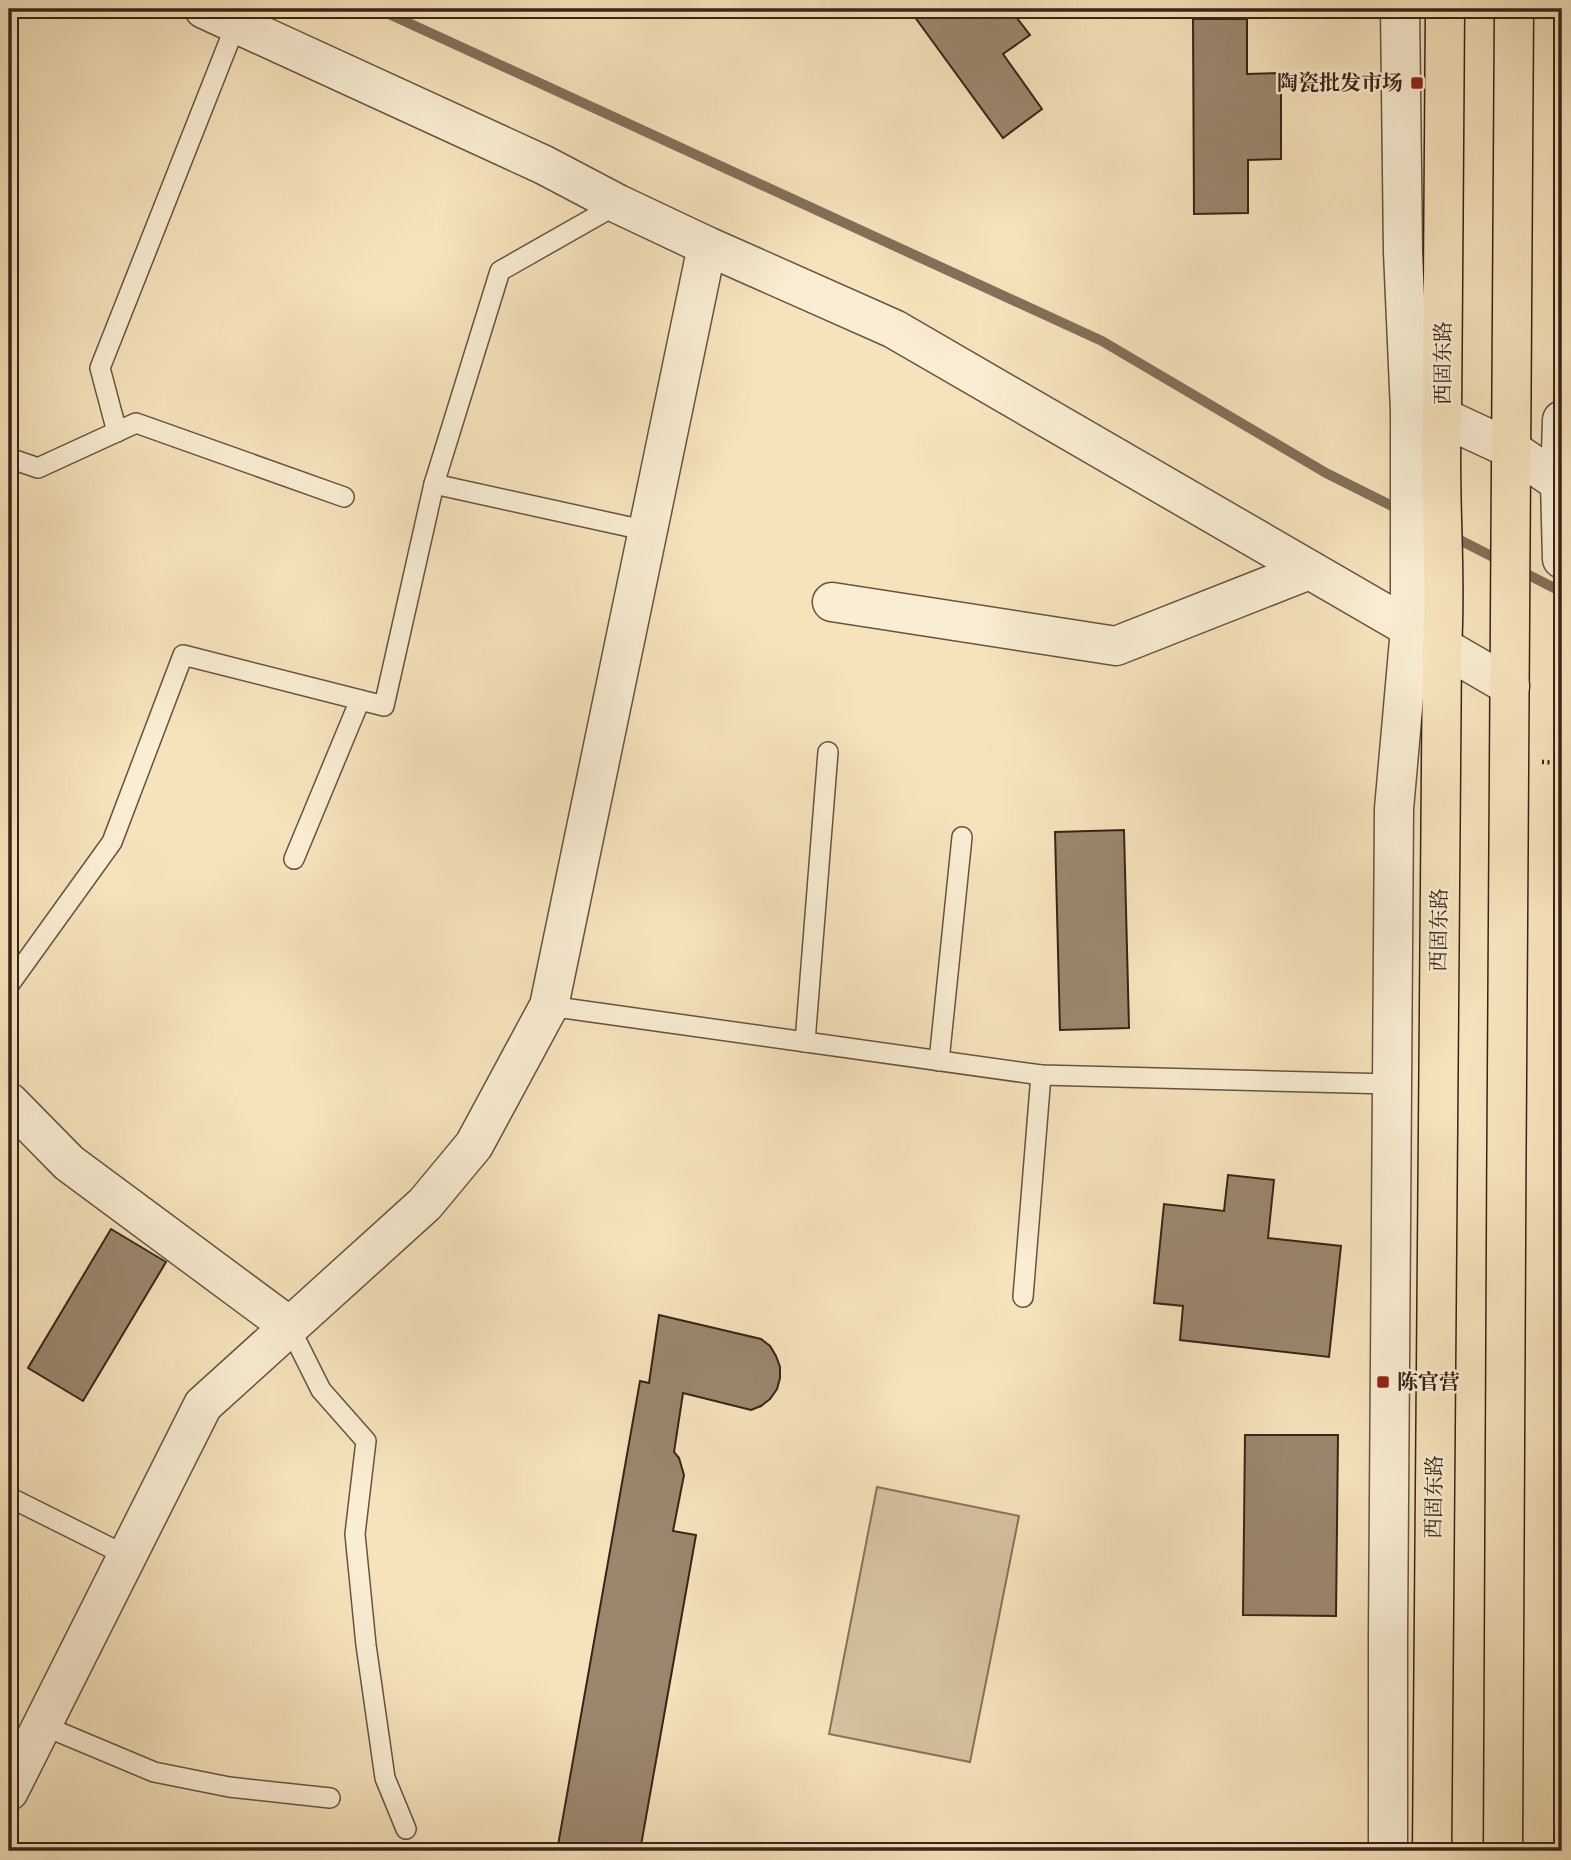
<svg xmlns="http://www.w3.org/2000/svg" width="1571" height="1860" viewBox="0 0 1571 1860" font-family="Alegreya,'Noto Serif SC',serif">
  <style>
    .green { fill: #d6c2a0; stroke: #88725c; stroke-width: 2 }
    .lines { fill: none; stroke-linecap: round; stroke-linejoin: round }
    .stream { stroke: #846f5a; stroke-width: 10 }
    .building { fill: #9b876e; stroke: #392319; stroke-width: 2 }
    .lane-casing { stroke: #685342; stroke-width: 22 }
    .street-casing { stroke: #685342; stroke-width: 41 }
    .primary-casing { stroke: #392319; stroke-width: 41 }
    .path { stroke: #392319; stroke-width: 4.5; stroke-dasharray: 2 3.5; stroke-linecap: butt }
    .lane { stroke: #f9edd3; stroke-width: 19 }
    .street { stroke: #f9edd3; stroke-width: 38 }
    .primary { stroke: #f6e3bc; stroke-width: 38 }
    .poi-dot { fill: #8f2418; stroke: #f9edd3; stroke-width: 2.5 }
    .labels { text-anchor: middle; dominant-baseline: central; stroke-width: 5; stroke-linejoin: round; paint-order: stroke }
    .poi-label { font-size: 21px; font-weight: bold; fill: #392319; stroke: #f9edd3; text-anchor: end }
    .street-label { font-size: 21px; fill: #392319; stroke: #f9edd3 }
  </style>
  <rect width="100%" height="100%" fill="#f6e3bc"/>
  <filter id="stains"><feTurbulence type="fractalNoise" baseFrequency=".00286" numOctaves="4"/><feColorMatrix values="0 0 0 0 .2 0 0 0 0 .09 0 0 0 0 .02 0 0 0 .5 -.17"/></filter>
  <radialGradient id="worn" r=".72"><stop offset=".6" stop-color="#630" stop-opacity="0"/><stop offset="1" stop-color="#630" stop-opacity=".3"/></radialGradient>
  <polygon class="green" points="877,1487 1019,1516 970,1762 829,1734"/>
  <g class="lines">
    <g class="stream">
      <polyline points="378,9 1102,341 1326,473 1402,511"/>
      <polyline points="1450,535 1499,560"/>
      <polyline points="1519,570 1562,592"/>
    </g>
  </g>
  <g class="building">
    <polygon points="909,9 1010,9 1030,35 1003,54 1042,109 1003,138"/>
    <polygon points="1193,19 1247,19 1247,74 1281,73 1281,159 1248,160 1248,213 1194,214"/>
    <polygon points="1124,830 1129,1028 1060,1030 1055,832"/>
    <polygon points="1228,1175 1274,1180 1268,1238 1341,1246 1329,1357 1180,1340 1183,1306 1154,1303 1164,1204 1224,1211"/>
    <polygon points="111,1229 166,1262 83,1401 28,1368"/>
    <polygon points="659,1315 761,1339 770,1346 776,1356 780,1367 780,1378 777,1389 770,1399 761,1406 751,1410 683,1393 674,1452 679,1458 684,1475 673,1531 696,1535 640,1851 557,1851 640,1381 649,1383"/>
    <polygon points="1245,1435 1338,1435 1336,1616 1243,1615"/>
  </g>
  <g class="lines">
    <defs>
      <g id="lane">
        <polyline points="618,204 500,271 434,484 648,531"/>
        <polyline points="117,432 100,368 236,24"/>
        <polyline points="9,458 38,468 136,423 344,497"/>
        <polyline points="294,859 360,700"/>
        <polyline points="9,985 112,842 183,655 384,706 434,484"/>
        <polyline points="549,1006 1041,1075 1391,1084"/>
        <polyline points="805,1042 828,752"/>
        <polyline points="939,1061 962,837"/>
        <polyline points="1023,1297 1041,1075"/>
        <polyline points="289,1326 321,1390 366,1441 355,1534 366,1645 385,1778 406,1829"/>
        <polyline points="9,1497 127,1556"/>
        <polyline points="42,1725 154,1772 229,1787 330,1798"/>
      </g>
      <g id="street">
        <polyline points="204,9 544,165 618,204 707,246 894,329 1510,686"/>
        <polyline points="1442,417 1509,448 1562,484"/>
        <polyline points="1562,420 1560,483 1562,559"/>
        <polyline points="832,602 1116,646 1309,570"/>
        <polyline points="9,1102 69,1163 289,1326"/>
        <polyline points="9,1791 203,1405 425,1204 474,1145 549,1006 707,246"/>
        <polyline points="1388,1851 1388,1637 1394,809 1410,629 1410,411 1403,252 1400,9"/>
      </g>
      <g id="primary">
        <path d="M1432,1851l10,-1203c5,-77 -4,-154 0,-231l3,-408"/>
        <path d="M1503,1851c4,-614 4,-1228 11,-1842"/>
      </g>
    </defs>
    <use href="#lane" class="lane-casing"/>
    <use href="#street" class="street-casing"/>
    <use href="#primary" class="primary-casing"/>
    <polyline class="path" points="1542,762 1562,763"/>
    <use href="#lane" class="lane"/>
    <use href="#street" class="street"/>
    <use href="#primary" class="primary"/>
  </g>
  <g class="poi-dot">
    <rect x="1410" y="76" width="14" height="14" rx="3.5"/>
    <rect x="1376" y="1375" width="14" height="14" rx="3.5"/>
  </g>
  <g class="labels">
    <g class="poi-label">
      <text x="1403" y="83">陶瓷批发市场</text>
      <text x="1397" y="1382" text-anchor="start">陈官营</text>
    </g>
    <g class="street-label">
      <text transform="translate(1443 363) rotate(-90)">西固东路</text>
      <text transform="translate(1439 930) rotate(-89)">西固东路</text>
      <text transform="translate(1434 1497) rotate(-89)">西固东路</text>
    </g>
  </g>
  <rect width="1571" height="1860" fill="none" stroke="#f6e3bc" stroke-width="35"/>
  <rect x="10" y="10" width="1550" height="1839" fill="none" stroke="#392319" stroke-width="3.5"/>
  <rect x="18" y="18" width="1536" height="1825" fill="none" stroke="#392319" stroke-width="2"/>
  <rect width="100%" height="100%" filter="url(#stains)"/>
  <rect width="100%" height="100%" fill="url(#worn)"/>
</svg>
